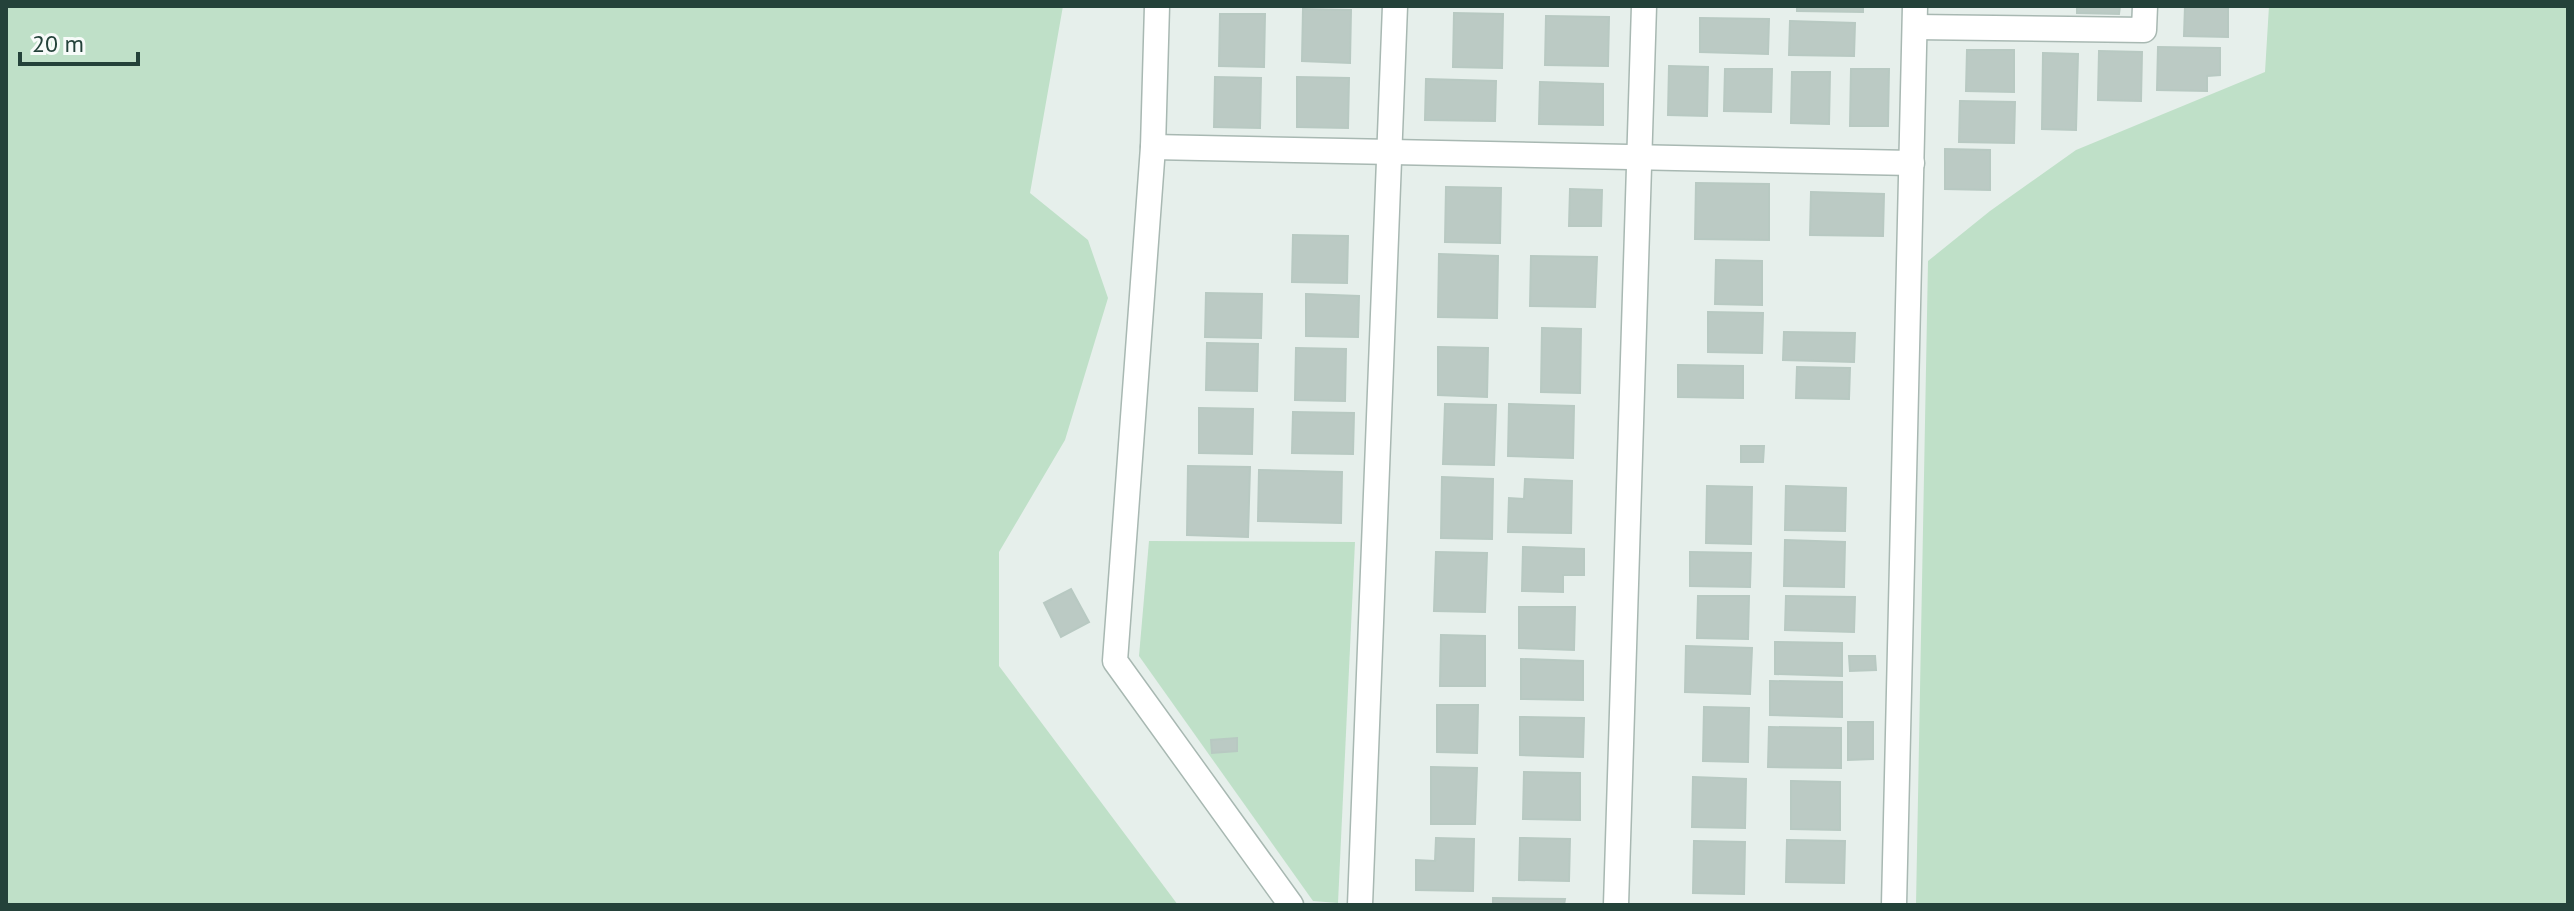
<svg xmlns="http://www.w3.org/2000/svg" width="2574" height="911" viewBox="0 0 2574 911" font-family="'PT Sans',sans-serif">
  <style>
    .green { fill: #bfe0c8 }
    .building { fill: #bbcac4; stroke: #b8c9c2; stroke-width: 2 }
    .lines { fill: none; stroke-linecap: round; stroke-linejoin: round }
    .minor-casing { stroke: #a8b8b2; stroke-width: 27 }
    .minor { stroke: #fff; stroke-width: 24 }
  </style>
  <rect width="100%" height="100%" fill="#e6efeb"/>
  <g class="green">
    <polygon points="6,6 1063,6 1030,193 1088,240 1108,298 1065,440 999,552 999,666 1178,905 6,905"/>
    <polygon points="2269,6 2568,6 2568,905 1916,905 1928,261 1990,211 2076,150 2265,72"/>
    <polygon points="1149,541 1355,542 1338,903 1313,901 1139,656"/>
  </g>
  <g class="building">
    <polygon points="1797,6 1863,6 1863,12 1797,11"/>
    <polygon points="2077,6 2120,6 2119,14 2077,13"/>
    <polygon points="2185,6 2228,6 2228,37 2184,36"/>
    <polygon points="1303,9 1351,10 1350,63 1302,61"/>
    <polygon points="1454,13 1503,14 1502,68 1453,67"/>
    <polygon points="1220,14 1265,14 1264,67 1219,66"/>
    <polygon points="1546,16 1609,17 1608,66 1545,65"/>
    <polygon points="1700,18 1769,19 1768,54 1700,52"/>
    <polygon points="1790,21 1855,23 1854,56 1789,55"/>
    <polygon points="2158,47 2220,48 2220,75 2207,76 2207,91 2157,90"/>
    <polygon points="1967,50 2014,50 2014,92 1966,91"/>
    <polygon points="2099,51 2142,52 2141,101 2098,100"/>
    <polygon points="2043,53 2078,54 2076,130 2042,129"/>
    <polygon points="1669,66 1708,67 1707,116 1668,115"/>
    <polygon points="1725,69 1772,69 1771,112 1724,111"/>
    <polygon points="1851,69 1889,69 1888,126 1850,126"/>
    <polygon points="1792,72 1830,72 1829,124 1791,123"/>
    <polygon points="1215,77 1261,78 1260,128 1214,127"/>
    <polygon points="1297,77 1349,78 1348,128 1297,127"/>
    <polygon points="1426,79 1496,81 1495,121 1425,120"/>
    <polygon points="1540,82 1603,84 1603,125 1539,124"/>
    <polygon points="1960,101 2015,102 2014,143 1959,142"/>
    <polygon points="1945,149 1990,150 1990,190 1945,189"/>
    <polygon points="1696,183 1769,184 1769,240 1695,239"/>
    <polygon points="1446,187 1501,188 1500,243 1445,242"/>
    <polygon points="1570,189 1602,190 1601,226 1569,226"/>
    <polygon points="1811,192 1884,194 1883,236 1810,235"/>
    <polygon points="1293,235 1348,236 1347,283 1292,282"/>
    <polygon points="1439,254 1498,256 1497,318 1438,317"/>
    <polygon points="1531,256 1597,257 1595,307 1530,306"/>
    <polygon points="1716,260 1762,261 1762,305 1715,304"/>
    <polygon points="1206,293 1262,294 1261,338 1205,337"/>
    <polygon points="1306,294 1359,296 1358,337 1306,336"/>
    <polygon points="1708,312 1763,313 1762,353 1708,352"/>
    <polygon points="1542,328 1581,329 1580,393 1541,392"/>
    <polygon points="1784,332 1855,333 1854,362 1783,360"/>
    <polygon points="1207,343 1258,344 1257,391 1206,390"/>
    <polygon points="1438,347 1488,348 1487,397 1438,395"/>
    <polygon points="1296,348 1346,349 1345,401 1295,400"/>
    <polygon points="1678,365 1743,366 1743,398 1678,397"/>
    <polygon points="1797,367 1850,368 1849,399 1796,398"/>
    <polygon points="1445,404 1496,405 1494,465 1443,464"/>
    <polygon points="1509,404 1574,406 1573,458 1508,456"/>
    <polygon points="1199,408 1253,409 1252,454 1199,453"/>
    <polygon points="1293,412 1354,413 1353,454 1292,453"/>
    <polygon points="1741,446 1764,446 1763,462 1741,462"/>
    <polygon points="1188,466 1250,467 1248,537 1187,535"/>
    <polygon points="1259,470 1342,472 1341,523 1258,521"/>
    <polygon points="1442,477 1493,479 1492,539 1441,538"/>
    <polygon points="1525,479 1572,481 1571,533 1508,532 1509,498 1524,499"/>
    <polygon points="1707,486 1752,487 1751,544 1706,543"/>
    <polygon points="1786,486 1846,488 1845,531 1785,530"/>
    <polygon points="1785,540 1845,542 1844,587 1784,586"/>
    <polygon points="1523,547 1584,549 1584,575 1563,575 1563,592 1522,591"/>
    <polygon points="1436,552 1487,553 1485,612 1434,611"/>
    <polygon points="1690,552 1751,553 1750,587 1690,586"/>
    <polygon points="1071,589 1089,622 1061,637 1044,603"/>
    <polygon points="1698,596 1749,596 1748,639 1697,638"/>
    <polygon points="1786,596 1855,597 1854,632 1785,630"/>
    <polygon points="1519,607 1575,607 1574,650 1519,648"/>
    <polygon points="1441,635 1485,636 1485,686 1440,686"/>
    <polygon points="1775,642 1842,643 1842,676 1775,674"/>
    <polygon points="1686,646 1752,648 1750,694 1685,692"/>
    <polygon points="1849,656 1875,656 1876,670 1850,671"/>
    <polygon points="1521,659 1583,661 1583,700 1521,699"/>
    <polygon points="1770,681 1842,682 1842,717 1770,715"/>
    <polygon points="1437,705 1478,705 1477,753 1437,752"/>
    <polygon points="1704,707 1749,708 1748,762 1703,761"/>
    <polygon points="1520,717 1584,718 1583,757 1520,755"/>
    <polygon points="1848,722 1873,722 1873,759 1848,760"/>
    <polygon points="1769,727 1841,728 1841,768 1768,767"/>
    <polygon points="1237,738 1237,751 1212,753 1211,740"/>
    <polygon points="1431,767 1477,768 1475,824 1431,824"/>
    <polygon points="1524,772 1580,773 1580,820 1523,819"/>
    <polygon points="1693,777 1746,779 1745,828 1692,827"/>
    <polygon points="1791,781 1840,782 1840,830 1791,829"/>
    <polygon points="1436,838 1474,839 1473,891 1416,890 1416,860 1435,861"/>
    <polygon points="1520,838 1570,839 1569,881 1519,880"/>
    <polygon points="1787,840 1845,841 1844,883 1786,882"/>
    <polygon points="1694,841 1745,842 1744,894 1693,893"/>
    <polygon points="1493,898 1565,899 1564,905 1493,905"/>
  </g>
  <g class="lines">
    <defs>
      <g id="minor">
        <polyline points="1157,6 1153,147 1115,661 1291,905"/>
        <polyline points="1915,27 2144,30 2145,6"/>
        <polyline points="1153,147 1912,163"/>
        <polyline points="1360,905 1395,6"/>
        <polyline points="1616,905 1644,6"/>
        <polyline points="1894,905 1915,6"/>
      </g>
    </defs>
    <use href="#minor" class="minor-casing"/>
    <use href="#minor" class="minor"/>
  </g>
  <rect width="2574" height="911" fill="none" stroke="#24423a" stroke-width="16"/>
  <path d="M20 52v12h118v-12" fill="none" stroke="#24423a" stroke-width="4"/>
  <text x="32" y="52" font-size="24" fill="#24423a" stroke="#f7fbf9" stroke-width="6" paint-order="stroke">20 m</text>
</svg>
